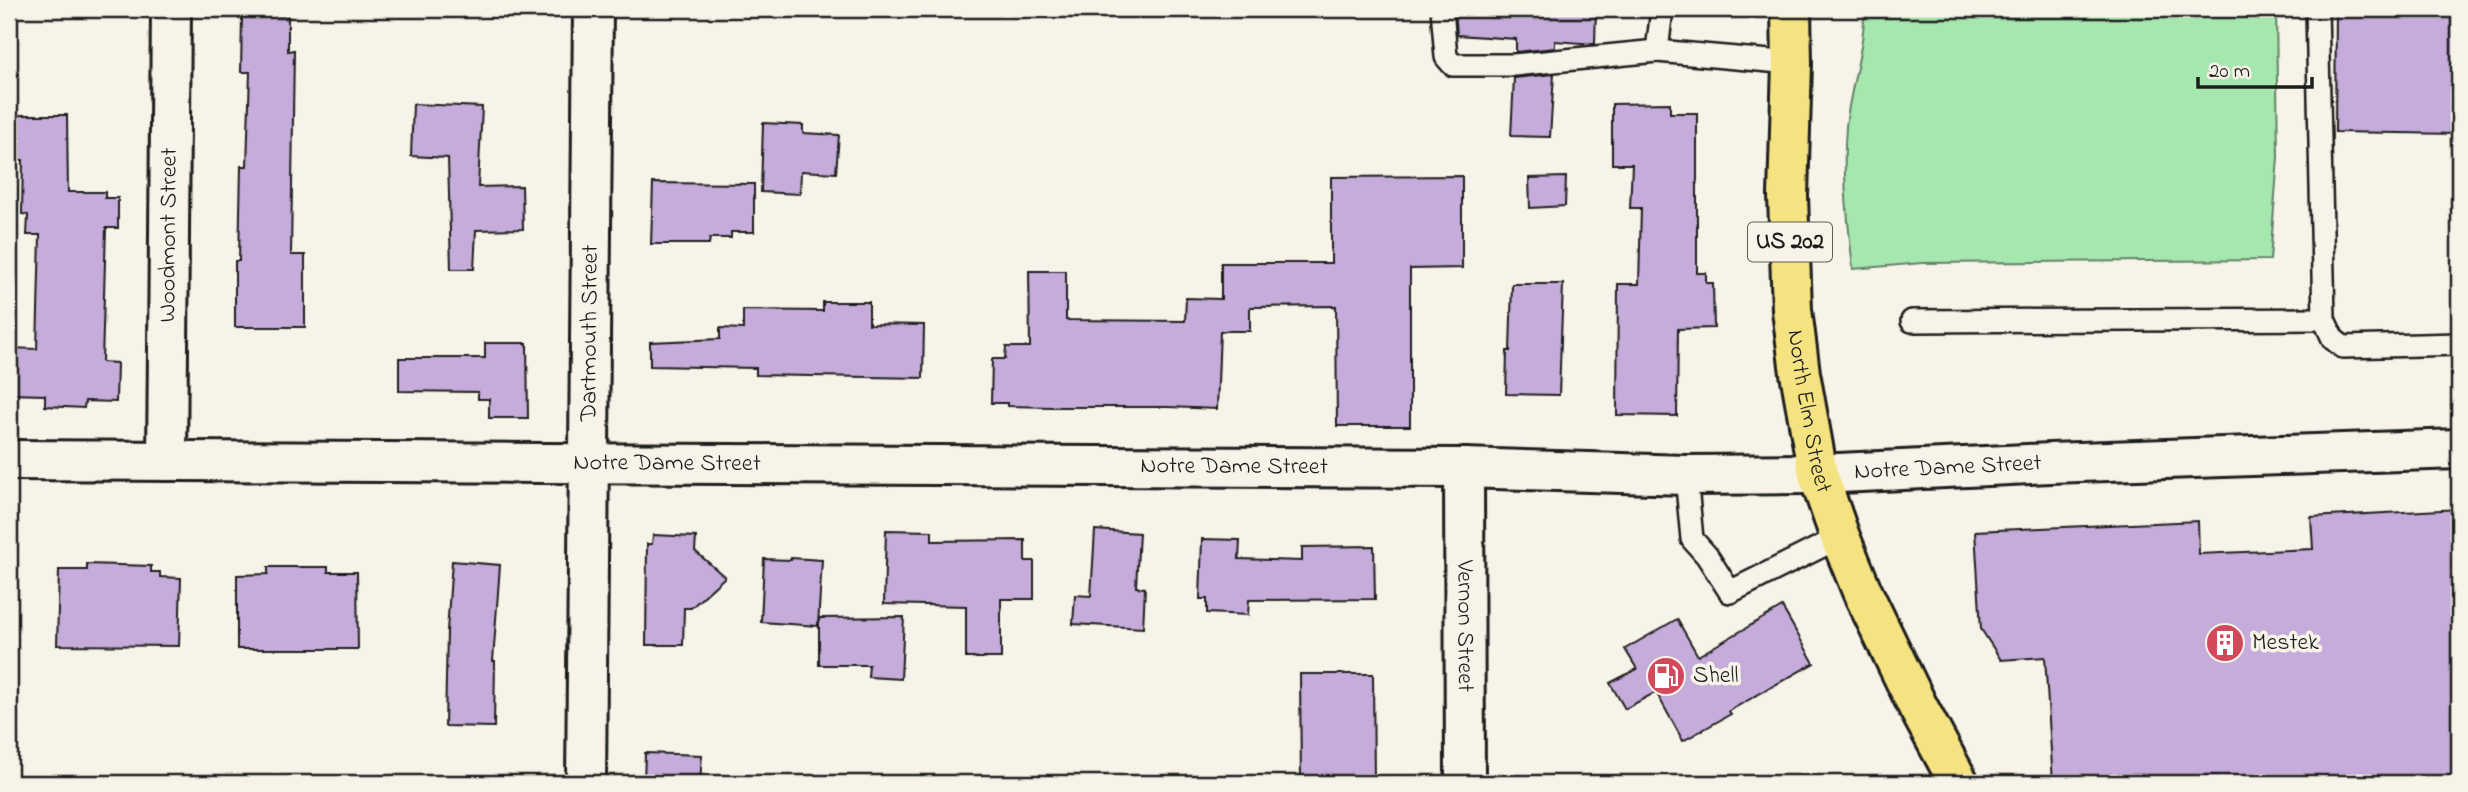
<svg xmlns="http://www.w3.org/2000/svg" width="2468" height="792" viewBox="0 0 2468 792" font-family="'Indie Flower',sans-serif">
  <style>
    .green { fill: #a6e7b0; stroke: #618266; stroke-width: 2 }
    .building { fill: #c5acdb; stroke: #1c1c1c; stroke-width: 2 }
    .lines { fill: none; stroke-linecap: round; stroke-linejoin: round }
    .service-casing { stroke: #1c1c1c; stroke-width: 26 }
    .minor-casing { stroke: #1c1c1c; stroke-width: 44 }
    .secondary-casing { stroke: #1c1c1c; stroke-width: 44 }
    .trunk-casing { stroke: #1c1c1c; stroke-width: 44 }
    .service { stroke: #f7f3e8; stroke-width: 21 }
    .minor { stroke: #f7f3e8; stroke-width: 38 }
    .secondary { stroke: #f7f3e8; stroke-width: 38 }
    .trunk { stroke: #f5e382; stroke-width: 38 }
    .labels { text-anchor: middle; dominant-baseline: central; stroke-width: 7; stroke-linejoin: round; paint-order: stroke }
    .shield { fill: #f7f3e8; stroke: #5e5c59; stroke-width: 2 }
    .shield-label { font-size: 23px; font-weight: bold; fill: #1c1c1c }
    .street-label { font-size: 24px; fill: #1c1c1c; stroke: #f7f3e8 }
    .poi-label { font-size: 24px; fill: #1c1c1c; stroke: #f7f3e8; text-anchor: start }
  </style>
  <rect width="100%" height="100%" fill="#f7f3e8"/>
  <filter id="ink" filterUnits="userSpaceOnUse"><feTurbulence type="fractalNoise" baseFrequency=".0143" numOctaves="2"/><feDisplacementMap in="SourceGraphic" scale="14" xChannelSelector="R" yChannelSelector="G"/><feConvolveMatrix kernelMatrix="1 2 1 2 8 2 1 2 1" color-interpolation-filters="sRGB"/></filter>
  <g filter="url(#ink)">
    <path class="green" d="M1864,9h412l2,148 -8,103 -348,3 -69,6c-5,-47 -11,-94 -7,-142 4,-40 19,-78 18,-118z"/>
    <g class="building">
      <polygon points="1455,9 1596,9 1595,44 1555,41 1555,48 1516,52 1516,39 1457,35"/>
      <polygon points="2336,9 2459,9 2459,134 2335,132"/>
      <polygon points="242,16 288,16 288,51 294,50 291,255 305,255 305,327 235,327 235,261 239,261 241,166 247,166 250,72 241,72"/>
      <polygon points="1554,74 1550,137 1511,136 1514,78"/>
      <polygon points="1670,103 1670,113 1697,113 1697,273 1706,273 1706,283 1713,283 1714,328 1678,329 1677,416 1617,415 1618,284 1639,284 1641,208 1630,208 1632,164 1612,164 1612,104"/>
      <polygon points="413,104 482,107 478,187 522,186 523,229 476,230 474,269 451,269 448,158 411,156"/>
      <polygon points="19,115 67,115 68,192 105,192 105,198 118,198 118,228 106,228 102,362 117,363 116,402 85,401 84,408 45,406 45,395 9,394 9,348 37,349 40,235 27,235 28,215 22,214 23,160 19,160"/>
      <polygon points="763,123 803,125 803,133 839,135 836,173 801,171 800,194 761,192"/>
      <polygon points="1462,176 1462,268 1410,269 1410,426 1337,426 1336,306 1250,307 1250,331 1220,331 1217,409 1168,407 1052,407 1008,406 1008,403 991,403 992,359 1005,359 1006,347 1030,347 1029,271 1066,271 1066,320 1185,321 1186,298 1221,299 1221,263 1331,263 1331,177"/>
      <polygon points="1566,177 1565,206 1530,208 1529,178"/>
      <polygon points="653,183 754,184 754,232 731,232 731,238 710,238 709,244 651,244"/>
      <polygon points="1512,284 1563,284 1559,395 1506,394 1507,351 1510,351"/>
      <polygon points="823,302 869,302 869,324 924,325 923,378 756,375 756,368 650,366 650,342 720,339 720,328 743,329 743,310 823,311"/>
      <polygon points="485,343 527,343 528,418 489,418 489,399 478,399 478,392 399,391 399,358 485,358"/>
      <polygon points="2459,509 2459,783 2053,783 2045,657 2001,660 1981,629 1975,531 2198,521 2199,554 2313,549 2311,517"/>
      <polygon points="886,530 932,531 932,541 1025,540 1025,561 1034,561 1034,599 1001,599 1001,658 966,658 966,606 884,604"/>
      <polygon points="1095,530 1139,533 1136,587 1145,588 1143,628 1073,624 1075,595 1091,596"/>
      <polygon points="653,535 696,537 695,551 725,577 691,608 684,608 683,645 646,645 647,544 652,544"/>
      <polygon points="1202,539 1240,540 1239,559 1302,561 1302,547 1374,546 1375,599 1249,600 1248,615 1207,613 1207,599 1200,599"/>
      <polygon points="791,558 822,560 818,626 761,622 764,559 791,560"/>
      <polygon points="452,561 500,565 493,661 495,661 494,727 445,726 447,631"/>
      <polygon points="87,564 151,566 151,572 160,572 160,577 181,578 179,646 57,645 59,570 87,570"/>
      <polygon points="268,567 328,567 328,572 357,572 358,649 237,649 237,575 268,574"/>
      <polygon points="1782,607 1814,663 1729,711 1731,714 1683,741 1656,692 1625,709 1610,683 1637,669 1625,649 1677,619 1698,656"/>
      <polygon points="904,617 901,679 868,677 869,665 819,665 819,618"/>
      <polygon points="1300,674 1373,674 1374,783 1301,783"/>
      <polygon points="645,753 702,755 700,783 644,783"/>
    </g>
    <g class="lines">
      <defs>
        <g id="service">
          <polyline points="1442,9 1446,57 1453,65 1514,65 1657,51 1792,63"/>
          <polyline points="2317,9 2324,319 2333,339 2343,347 2459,344"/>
          <polyline points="1657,51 1662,9"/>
          <polyline points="1912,321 2324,319"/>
          <polyline points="1686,475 1692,539 1707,556 1730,592 1840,537"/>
        </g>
        <g id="minor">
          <path id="s1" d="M9,460l1455,8 222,7 132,-1"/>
          <path id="s2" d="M167,461l4,-452"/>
          <path id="s3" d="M1464,468l1,315"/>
          <path id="s4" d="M586,783l7,-774"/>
        </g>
        <g id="secondary">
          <path id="s5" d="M1818,474l232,-11 409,-14"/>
        </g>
        <g id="trunk">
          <path id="s6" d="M1791,9l1,54 -4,133 4,114 8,63 18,101 22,63 22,54 56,116 41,76"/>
        </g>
      </defs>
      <use href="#service" class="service-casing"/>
      <use href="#minor" class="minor-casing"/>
      <use href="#secondary" class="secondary-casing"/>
      <use href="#trunk" class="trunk-casing"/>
      <use href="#service" class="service"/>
      <use href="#minor" class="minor"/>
      <use href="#secondary" class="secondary"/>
      <use href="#trunk" class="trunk"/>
    </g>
  </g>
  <defs>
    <symbol id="building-disc" viewBox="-11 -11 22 22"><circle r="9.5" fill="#d1495b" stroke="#f7f3e8"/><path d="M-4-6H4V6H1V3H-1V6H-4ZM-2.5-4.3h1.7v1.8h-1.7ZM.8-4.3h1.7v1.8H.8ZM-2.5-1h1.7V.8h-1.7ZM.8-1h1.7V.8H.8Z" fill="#fff"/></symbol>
    <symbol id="fuel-disc" viewBox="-11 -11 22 22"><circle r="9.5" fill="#d1495b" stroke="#f7f3e8"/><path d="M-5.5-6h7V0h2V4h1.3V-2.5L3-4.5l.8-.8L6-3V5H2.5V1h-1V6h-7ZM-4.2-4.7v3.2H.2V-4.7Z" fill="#fff"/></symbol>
  </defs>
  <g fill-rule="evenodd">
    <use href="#building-disc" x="2203" y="621" width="44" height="44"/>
    <use href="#fuel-disc" x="1644" y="654" width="44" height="44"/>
  </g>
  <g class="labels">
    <rect class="shield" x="1748" y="222.5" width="84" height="39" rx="5"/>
    <g class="shield-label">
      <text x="1790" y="242">US 202</text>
    </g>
    <g class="street-label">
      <text stroke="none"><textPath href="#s2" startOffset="226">Woodmont Street</textPath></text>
      <text stroke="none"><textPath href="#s4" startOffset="450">Dartmouth Street</textPath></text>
      <text stroke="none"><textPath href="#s6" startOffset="404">North Elm Street</textPath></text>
      <text stroke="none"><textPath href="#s1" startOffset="658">Notre Dame Street</textPath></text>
      <text stroke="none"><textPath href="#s1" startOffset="1225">Notre Dame Street</textPath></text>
      <text stroke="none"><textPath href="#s5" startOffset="130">Notre Dame Street</textPath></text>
      <text stroke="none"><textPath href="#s3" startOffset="158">Vernon Street</textPath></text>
    </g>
    <g class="poi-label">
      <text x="2252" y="643">Mestek</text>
      <text x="1693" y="676">Shell</text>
    </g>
  </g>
  <rect width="2468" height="792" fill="none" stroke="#f7f3e8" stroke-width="35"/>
  <rect x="18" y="18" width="2433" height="757" fill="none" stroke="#1c1c1c" stroke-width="2.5" filter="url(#ink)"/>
  <path d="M2198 77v10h114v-10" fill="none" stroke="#1c1c1c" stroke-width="3.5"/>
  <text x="2209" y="77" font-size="21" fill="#1c1c1c" stroke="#f7f3e8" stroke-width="5" paint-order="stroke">20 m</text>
</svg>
